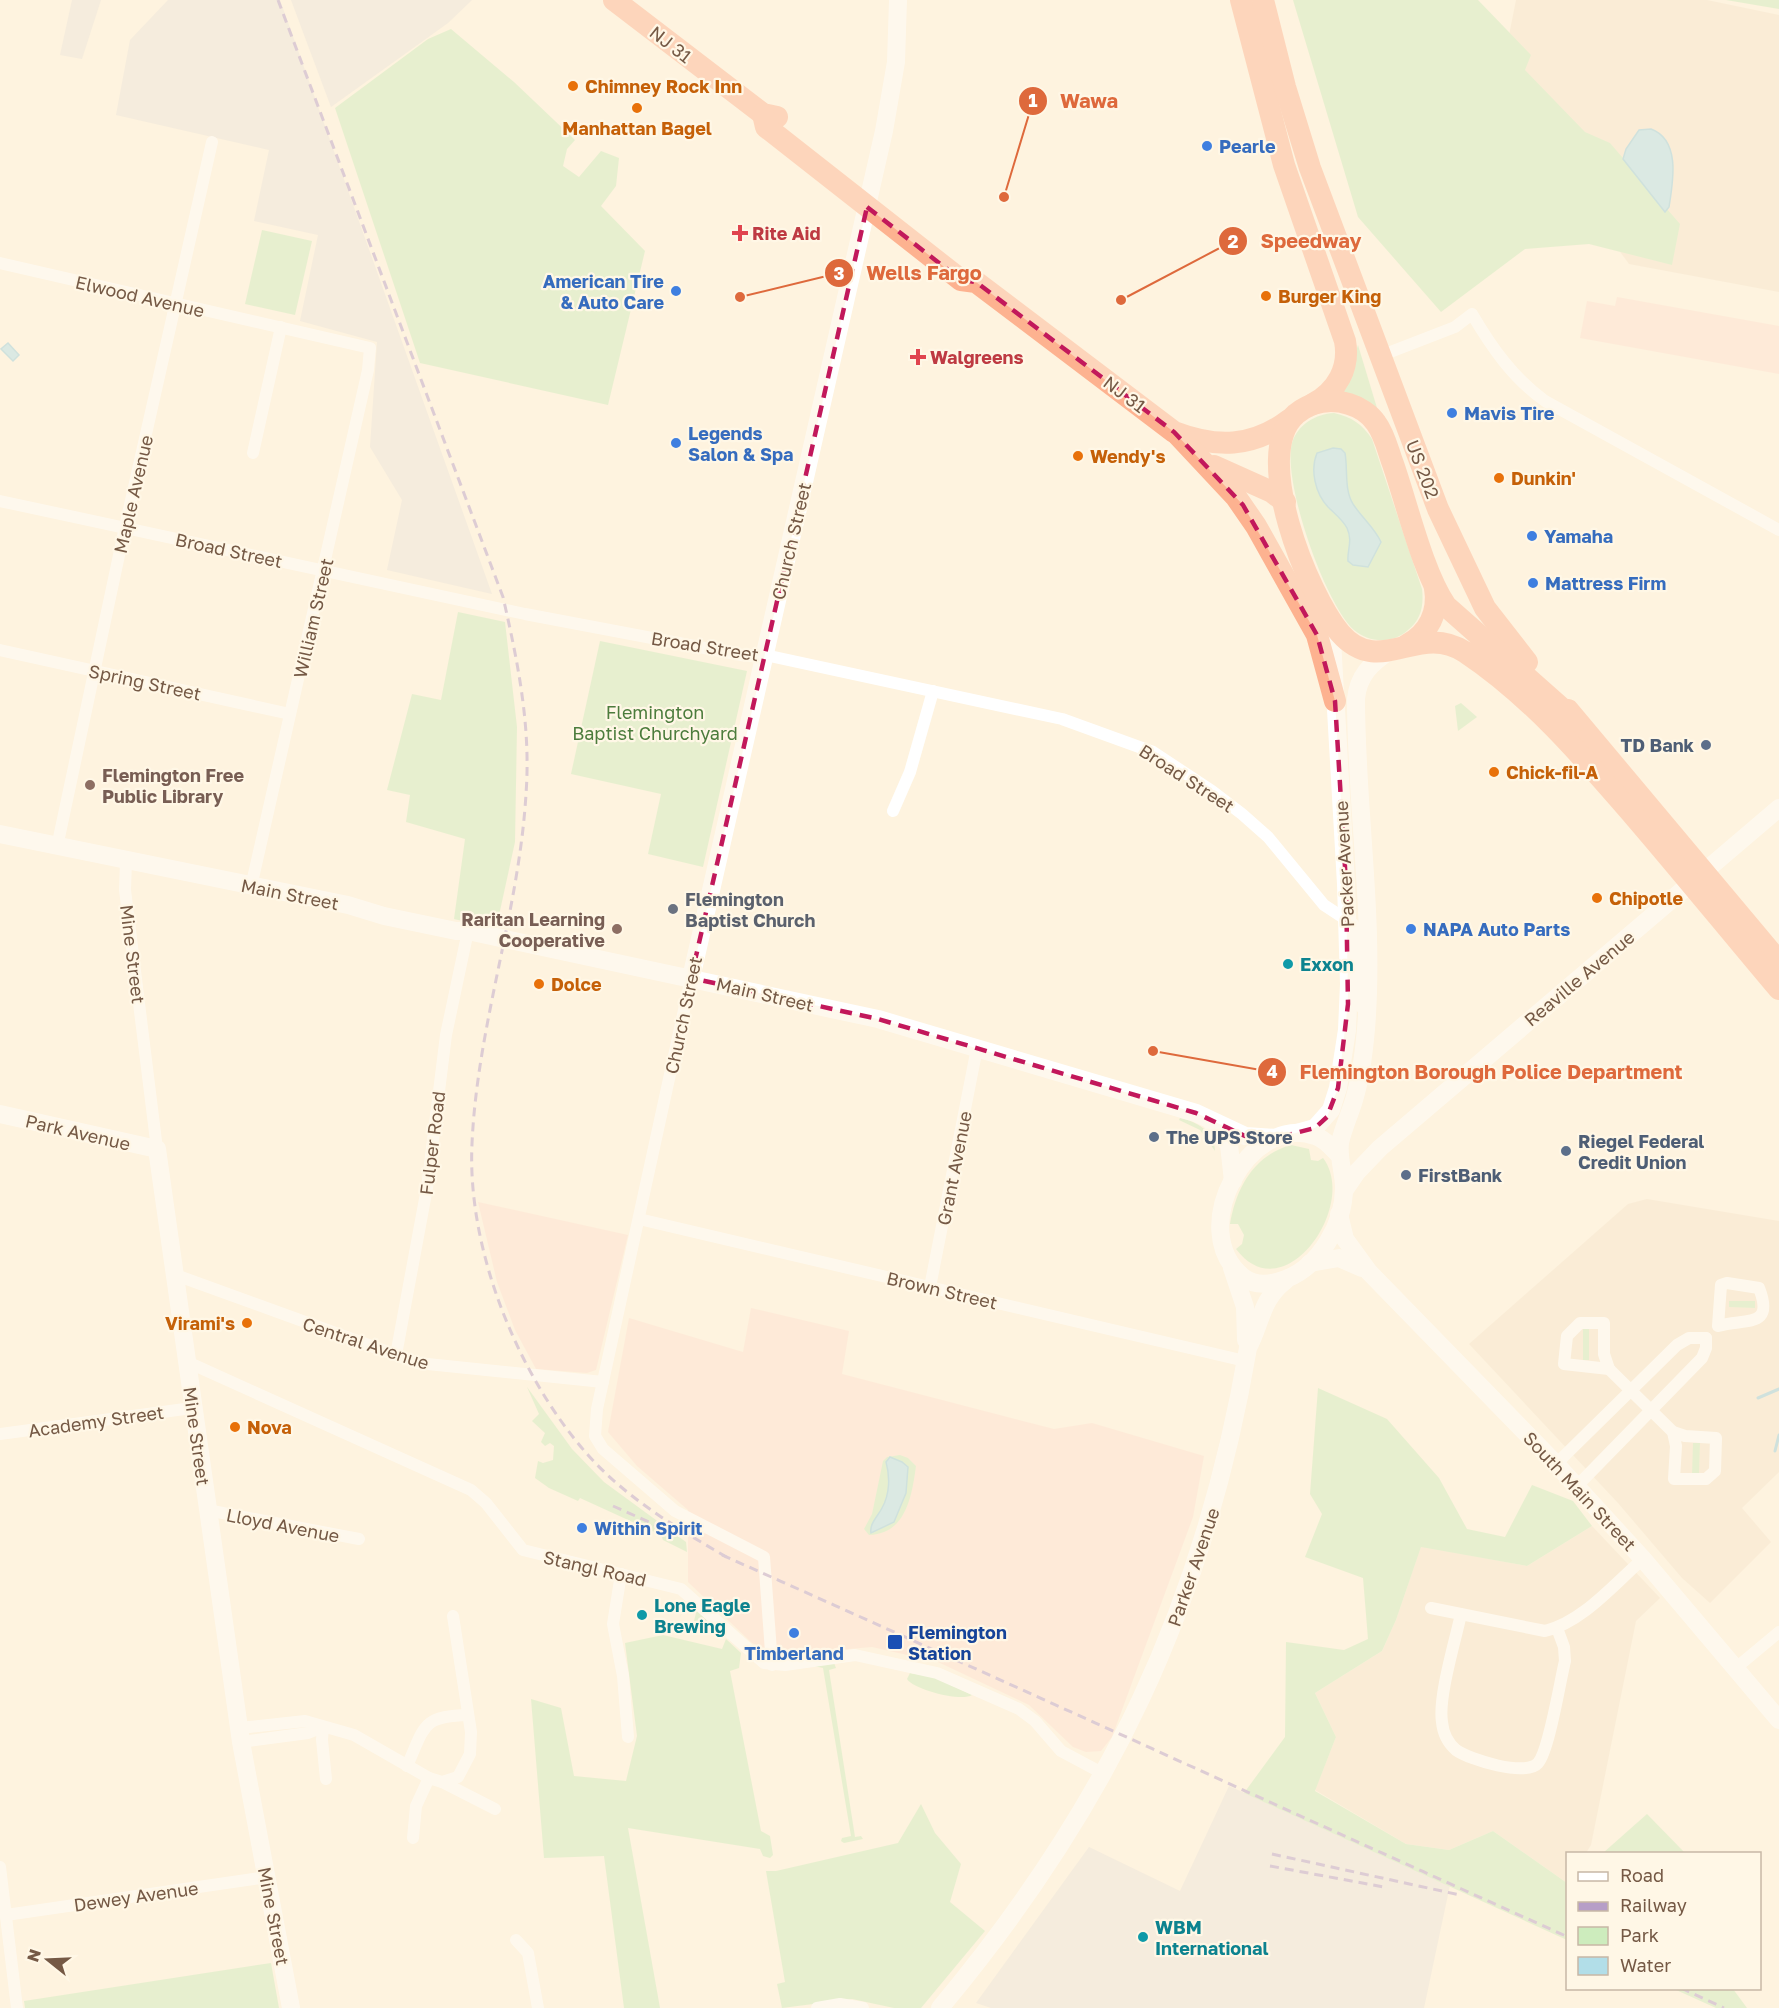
<svg xmlns="http://www.w3.org/2000/svg" width="1779" height="2008" viewBox="0 0 1779 2008" font-family="'Golos Text',sans-serif">
  <style>
    .residential { fill: #f6e5cd }
    .commercial { fill: #ffe1d1 }
    .industrial { fill: #ebe4db }
    .green { fill: #cdecbd }
    .water { fill: #b2dee8; stroke: #98cddb; stroke-width: 1.5 }
    .lines { fill: none; stroke-linecap: round; stroke-linejoin: round }
    .stream { stroke: #98cddb; stroke-width: 3 }
    .street { stroke: #fff; stroke-width: 12 }
    .secondary { stroke: #fff; stroke-width: 18 }
    .highway { stroke: #fdb290; stroke-width: 22 }
    .rail { stroke: #b69ec7; stroke-width: 3; stroke-dasharray: 9 6; stroke-linecap: butt }
    .marked { fill: none; stroke: #c2185b; stroke-width: 4.5; stroke-dasharray: 12 8; stroke-linejoin: round }
    .food-dot { fill: #e8710a; stroke: #fff7e6; stroke-width: 2 }
    .shop-dot { fill: #3f7fe0; stroke: #fff7e6; stroke-width: 2 }
    .health-dot { fill: #e0444e; stroke: #fff7e6; stroke-width: 2 }
    .service-dot { fill: #5c6f8a; stroke: #fff7e6; stroke-width: 2 }
    .education-dot { fill: #8d6e63; stroke: #fff7e6; stroke-width: 2 }
    .worship-dot { fill: #6b7280; stroke: #fff7e6; stroke-width: 2 }
    .culture-dot { fill: #0f9aa8; stroke: #fff7e6; stroke-width: 2 }
    .transit-dot { fill: #1a4fb4; stroke: #fff7e6; stroke-width: 2 }
    .labels { text-anchor: middle; dominant-baseline: central; stroke-width: 4.5; stroke-linejoin: round; paint-order: stroke }
    .street-label { font-size: 18px; fill: #755945; stroke: #fff7e6 }
    .food-label { font-size: 18px; font-weight: bold; fill: #c56008; stroke: #fff7e6; text-anchor: start }
    .shop-label { font-size: 18px; font-weight: bold; fill: #366cbe; stroke: #fff7e6; text-anchor: start }
    .health-label { font-size: 18px; font-weight: bold; fill: #be3a42; stroke: #fff7e6; text-anchor: start }
    .park-label { font-size: 18px; fill: #4c7c3c; stroke: #fff7e6 }
    .service-label { font-size: 18px; font-weight: bold; fill: #4e5e75; stroke: #fff7e6; text-anchor: start }
    .education-label { font-size: 18px; font-weight: bold; fill: #785e54; stroke: #fff7e6; text-anchor: start }
    .worship-label { font-size: 18px; font-weight: bold; fill: #5b616d; stroke: #fff7e6; text-anchor: start }
    .culture-label { font-size: 18px; font-weight: bold; fill: #0d838f; stroke: #fff7e6; text-anchor: start }
    .transit-label { font-size: 18px; font-weight: bold; fill: #164399; stroke: #fff7e6; text-anchor: start }
    .leader { fill: none; stroke: #de693c; stroke-width: 2 }
    .callout-dot { fill: #de693c; stroke: #fff7e6; stroke-width: 2 }
    .mark-label { font-size: 18px; text-anchor: middle; font-weight: bold; fill: #fff }
    .callout-label { font-size: 20px; text-anchor: middle; font-weight: bold; fill: #de693c; stroke: #fff7e6; stroke-width: 4.5; stroke-linejoin: round; paint-order: stroke }
  </style>
  <rect width="100%" height="100%" fill="#fef3df"/>
  <g class="residential">
    <polygon points="1516,0 1707,0 1779,15 1779,292 1629,264 1499,86"/>
    <polygon points="1647,1199 1779,1221 1779,1472 1742,1508 1771,1542 1710,1603 1682,1578 1618,1503 1469,1344 1628,1204"/>
    <polygon points="1592,1526 1660,1598 1636,1621 1591,1845 1586,1853 1568,1854 1567,1883 1493,1831 1449,1850 1406,1844 1315,1790 1336,1737 1315,1693 1382,1651 1396,1620 1421,1546 1527,1566"/>
  </g>
  <g class="commercial">
    <polygon points="1617,297 1779,326 1779,374 1580,338 1587,301 1615,306"/>
    <polygon points="478,1202 628,1235 596,1370 587,1373 536,1369 515,1330 497,1282"/>
    <polygon points="751,1308 849,1331 842,1374 1054,1429 1092,1423 1204,1456 1193,1517 1112,1737 1101,1751 1086,1752 1073,1747 1029,1705 938,1662 872,1647 780,1655 752,1643 688,1582 688,1510 637,1466 608,1432 629,1318 743,1352"/>
  </g>
  <g class="industrial">
    <polygon points="72,0 101,0 82,59 60,55"/>
    <polygon points="168,0 280,0 492,594 387,570 402,500 370,447 377,342 300,321 318,235 254,221 269,150 116,115 130,40"/>
    <polygon points="291,0 472,0 448,23 331,107"/>
    <polygon points="1229,1786 1450,1885 1424,2008 991,2008 976,2003 1089,1847 1180,1891"/>
  </g>
  <g class="green">
    <polygon points="1293,0 1478,0 1531,55 1525,70 1585,132 1610,143 1680,224 1672,265 1589,244 1525,249 1441,312 1358,217"/>
    <polygon points="1726,0 1779,0 1779,9"/>
    <polygon points="451,29 514,82 575,140 567,149 563,166 579,177 601,151 619,158 616,186 601,206 645,251 608,405 420,363 335,108 428,39"/>
    <polygon points="262,230 312,241 295,315 245,304"/>
    <polygon points="1358,345 1377,408 1343,393"/>
    <path d="M1334,413c18,4 28,11 38,26l50,150c2,16 -1,31 -14,41 -15,14 -39,13 -54,0 -29,-26 -72,-149 -62,-187 6,-19 24,-29 42,-30z"/>
    <polygon points="458,612 505,622 517,727 515,842 496,929 454,919 465,839 406,822 410,795 387,790 412,694 441,700"/>
    <polygon points="600,641 747,671 703,867 648,854 661,794 571,774"/>
    <polygon points="1461,703 1477,717 1458,731 1455,706"/>
    <path d="M1180,1118c16,3 35,14 35,33l-15,-21 -21,-10z"/>
    <path d="M1291,1145l18,4 2,11 7,1 5,-3c36,47 -39,155 -87,91l6,-5 2,-9 -6,-11h-8c6,-36 24,-69 61,-79z"/>
    <polygon points="1729,1301 1755,1301 1755,1308 1729,1307"/>
    <rect x="1583" y="1329" width="6" height="31"/>
    <polygon points="527,1387 572,1449 604,1482 686,1542 687,1552 663,1540 661,1535 580,1498 578,1501 549,1488 535,1478 538,1461 543,1463 553,1460 554,1446 550,1443 545,1446 541,1442 545,1433 532,1421 539,1414"/>
    <polygon points="1318,1388 1387,1419 1439,1478 1467,1529 1505,1537 1532,1485 1573,1501 1592,1526 1527,1566 1421,1547 1396,1620 1382,1651 1315,1693 1336,1737 1315,1791 1406,1844 1449,1850 1493,1831 1567,1883 1567,1940 1244,1793 1285,1737 1286,1642 1344,1650 1368,1639 1363,1578 1305,1557 1322,1514 1310,1494"/>
    <polygon points="1693,1443 1700,1443 1699,1474 1692,1474"/>
    <path d="M900,1455l8,3 8,8c-4,30 -10,68 -47,69l-5,-6 8,-15 11,-53 4,-4z"/>
    <polygon points="685,1599 708,1621 707,1622 694,1621 696,1613 683,1609 680,1618"/>
    <polygon points="663,1635 722,1649 726,1639 741,1653 739,1668 730,1671 761,1831 770,1836 773,1855 770,1858 763,1856 760,1849 628,1828 660,2008 624,2008 604,1856 544,1858 531,1699 561,1708 574,1776 626,1781 637,1736 625,1643"/>
    <polygon points="834,1663 836,1668 829,1670 855,1837 861,1836 863,1839 844,1843 841,1841 842,1838 851,1836 823,1668 814,1666"/>
    <path d="M910,1673l24,4 38,18c-10,7 -58,-5 -65,-16z"/>
    <polygon points="921,1804 935,1833 961,1864 950,1902 985,1931 921,2008 894,2008 852,1999 782,2008 777,1984 785,1982 766,1871 776,1871 898,1843"/>
    <polygon points="1647,1814 1685,1853 1603,1853"/>
    <polygon points="271,1963 279,2008 25,2008 24,2001"/>
    <polygon points="1674,1989 1733,1989 1747,2008 1716,2008"/>
  </g>
  <g class="water">
    <path d="M1651,129c30,11 22,53 18,78l-4,5 -42,-53 3,-10 13,-19z"/>
    <polygon points="8,343 19,355 13,361 1,349"/>
    <path d="M1333,448l8,1 4,4c3,17 -1,36 8,51 9,14 21,23 28,38l-13,25 -15,-2 -5,-4c-1,-11 5,-20 -1,-33 -4,-8 -13,-15 -19,-21 -13,-14 -18,-37 -11,-54z"/>
    <path d="M890,1457l12,5 6,5 -2,26 -12,29 -23,11c-2,-9 7,-17 11,-25 8,-14 8,-32 4,-46z"/>
  </g>
  <g class="lines">
    <g class="stream">
      <polyline points="1758,1398 1779,1389"/>
      <polyline points="1775,1451 1779,1435"/>
    </g>
    <g class="street">
      <polyline points="0,263 370,348 368,370 251,887"/>
      <path d="M1380,356l75,-29 17,-13c20,34 41,64 73,87l234,129"/>
      <polyline points="253,453 281,327"/>
      <polyline points="0,501 525,614 747,656 765,655 1062,719 1153,752 1212,791 1242,814 1268,837 1324,905 1353,924 1356,929 1359,992 1362,1008"/>
      <polyline points="0,650 290,714"/>
      <polyline points="893,811 910,772 933,691"/>
      <polyline points="57,847 125,527 212,142"/>
      <polyline points="126,861 125,890 157,1149"/>
      <polyline points="691,978 597,1409 595,1436 603,1449 675,1511 764,1557 772,1665"/>
      <polyline points="639,1219 1245,1361"/>
      <polyline points="173,1274 418,1363 603,1382"/>
      <path d="M1727,1283l32,5c16,41 -14,30 -41,38l3,-41z"/>
      <polyline points="930,1287 977,1048"/>
      <polygon points="1580,1323 1604,1323 1604,1354 1609,1369 1564,1364 1567,1336"/>
      <polyline points="396,1355 427,1188 446,1035 468,931"/>
      <polyline points="187,1366 194,1365 471,1490 486,1503 523,1550 681,1589 764,1663 785,1665 855,1655 937,1673 1019,1709 1035,1721 1061,1751 1104,1774"/>
      <polyline points="1609,1369 1673,1432"/>
      <polygon points="1673,1432 1685,1436 1716,1438 1715,1471 1706,1479 1674,1479 1676,1446"/>
      <polyline points="0,1434 192,1408"/>
      <polyline points="1556,1464 1677,1345 1689,1338 1706,1338"/>
      <polyline points="1577,1486 1702,1358 1706,1348 1706,1338"/>
      <polyline points="207,1510 359,1539"/>
      <polyline points="621,1574 613,1624 623,1676 628,1737"/>
      <path d="M1431,1608l114,23c38,-9 70,-48 98,-72"/>
      <path d="M1461,1614c-6,28 -23,83 -19,108 1,11 6,21 14,28 14,10 70,27 82,13 11,-12 22,-82 27,-102l-1,-14 -7,-19"/>
      <polyline points="1737,1667 1779,1632"/>
      <polyline points="323,1727 322,1740 326,1779"/>
      <polyline points="240,1728 305,1721 354,1735 429,1778 442,1782 458,1777 470,1754 471,1732 453,1616"/>
      <polyline points="241,1742 308,1733 323,1727"/>
      <path d="M407,1766c18,-40 15,-50 61,-51"/>
      <polyline points="442,1782 495,1809"/>
      <polyline points="413,1838 416,1806 429,1778"/>
      <polyline points="0,1867 17,2008"/>
      <polyline points="6,1915 267,1877"/>
      <polyline points="516,1940 528,1953 538,2008"/>
      <polyline points="817,2008 840,2004 863,2008"/>
    </g>
    <g class="secondary">
      <polyline points="0,834 348,905 384,916 456,931 468,931 878,1019 1196,1113 1245,1136 1276,1138"/>
      <polyline points="691,978 884,131 896,62 898,0"/>
      <polyline points="0,1114 157,1149 241,1742 291,2008"/>
      <polyline points="1212,1123 1229,1145 1233,1181"/>
      <polyline points="1297,1133 1315,1128 1331,1110 1338,1088 1347,1030 1349,984 1346,884 1332,640 1328,619"/>
      <path d="M1339,1155c-7,-7 -14,-16 -24,-19 -64,-24 -131,93 -72,141 13,10 30,7 43,2 34,-13 58,-56 58,-91 0,-16 -6,-30 -4,-45 3,-15 10,-29 14,-43 7,-23 10,-48 12,-71 9,-111 -10,-220 -10,-330 2,-23 15,-36 34,-48"/>
      <polyline points="1344,1191 1357,1172 1380,1148 1779,808"/>
      <polyline points="1339,1214 1345,1239 1369,1272 1556,1464 1643,1559 1779,1720"/>
      <polyline points="1310,1263 1339,1258 1362,1268"/>
      <polyline points="1232,1268 1245,1307 1246,1340"/>
      <path d="M940,2008c168,-201 264,-401 308,-660 13,-24 13,-49 37,-67"/>
    </g>
    <g class="highway">
      <polyline points="614,0 763,114 777,117"/>
      <path d="M1241,0l43,165 61,176c5,27 -8,50 -32,63"/>
      <polyline points="1263,0 1285,87 1310,168 1438,509 1485,608 1527,662"/>
      <path d="M763,114l3,13 195,153 15,2 198,150c42,16 78,16 115,-12"/>
      <polyline points="1178,435 1236,497 1256,526 1317,635 1335,701"/>
      <polyline points="1214,466 1272,492 1285,502"/>
      <path d="M1407,645c22,-12 32,-33 28,-57"/>
      <polyline points="1568,710 1779,962"/>
      <path d="M1576,721l-130,-115c-23,-33 -39,-102 -53,-142 -5,-13 -8,-29 -17,-41 -6,-9 -17,-16 -27,-19 -19,-6 -38,-2 -53,10 -46,39 12,181 44,219 40,46 78,-12 125,19 66,44 118,105 169,164 49,57 96,115 145,173"/>
    </g>
    <g class="rail">
      <path d="M278,0l225,597c15,66 28,129 23,197 -7,118 -49,232 -54,350 -5,106 46,232 116,311 39,44 92,75 142,104"/>
      <polyline points="613,1506 676,1534"/>
      <path d="M722,1555c283,126 564,255 846,382"/>
      <polyline points="1272,1854 1460,1895"/>
      <polyline points="1270,1866 1384,1887"/>
      <polyline points="1681,1988 1724,2008"/>
    </g>
  </g>
  <path d="M0 0H1779V2008H0ZM867,207l94,73 15,2 198,150 69,73 74,130 18,66 11,183 2,120 -10,84 -11,29 -12,11 -39,10 -31,-2 -49,-23 -318,-94 -187,-41z" fill="#fef3df" fill-opacity=".55" fill-rule="evenodd"/>
  <path class="marked" d="M867,207l94,73 15,2 198,150 69,73 74,130 18,66 11,183 2,120 -10,84 -11,29 -12,11 -39,10 -31,-2 -49,-23 -318,-94 -187,-41z"/>
  <g class="food-dot">
    <circle cx="573" cy="86" r="6"/>
    <circle cx="637" cy="108" r="6"/>
    <circle cx="1266" cy="296" r="6"/>
    <circle cx="1078" cy="456" r="6"/>
    <circle cx="1499" cy="478" r="6"/>
    <circle cx="1494" cy="772" r="6"/>
    <circle cx="1597" cy="898" r="6"/>
    <circle cx="539" cy="984" r="6"/>
    <circle cx="247" cy="1323" r="6"/>
    <circle cx="235" cy="1427" r="6"/>
  </g>
  <g class="shop-dot">
    <circle cx="1207" cy="146" r="6"/>
    <circle cx="676" cy="291" r="6"/>
    <circle cx="1452" cy="413" r="6"/>
    <circle cx="676" cy="443" r="6"/>
    <circle cx="1532" cy="536" r="6"/>
    <circle cx="1533" cy="583" r="6"/>
    <circle cx="1411" cy="929" r="6"/>
    <circle cx="582" cy="1528" r="6"/>
    <circle cx="794" cy="1633" r="6"/>
  </g>
  <g class="health-dot">
    <path d="M737 224h6v6h6v6h-6v6h-6v-6h-6v-6h6z"/>
    <path d="M915 348h6v6h6v6h-6v6h-6v-6h-6v-6h6z"/>
  </g>
  <g class="service-dot">
    <circle cx="1706" cy="745" r="6"/>
    <circle cx="1154" cy="1137" r="6"/>
    <circle cx="1566" cy="1151" r="6"/>
    <circle cx="1406" cy="1175" r="6"/>
  </g>
  <g class="education-dot">
    <circle cx="90" cy="785" r="6"/>
    <circle cx="617" cy="929" r="6"/>
  </g>
  <circle class="worship-dot" cx="673" cy="909" r="6"/>
  <g class="culture-dot">
    <circle cx="1288" cy="964" r="6"/>
    <circle cx="642" cy="1615" r="6"/>
    <circle cx="1143" cy="1937" r="6"/>
  </g>
  <rect class="transit-dot" x="887" y="1634" width="16" height="16" rx="3"/>
  <g class="labels">
    <g class="street-label">
      <text transform="translate(671 44) rotate(38)">NJ 31</text>
      <text transform="translate(140 296) rotate(13)">Elwood Avenue</text>
      <text transform="translate(1125 394) rotate(37)">NJ 31</text>
      <text transform="translate(1423 469) rotate(69)">US 202</text>
      <text transform="translate(133 494) rotate(-77)">Maple Avenue</text>
      <text transform="translate(791 541) rotate(-77)">Church Street</text>
      <text transform="translate(229 550) rotate(12)">Broad Street</text>
      <text transform="translate(313 618) rotate(-77)">William Street</text>
      <text transform="translate(705 646) rotate(9)">Broad Street</text>
      <text transform="translate(145 682) rotate(12)">Spring Street</text>
      <text transform="translate(1187 778) rotate(33)">Broad Street</text>
      <text transform="translate(1344 864) rotate(-93)">Packer Avenue</text>
      <text transform="translate(290 894) rotate(11)">Main Street</text>
      <text transform="translate(133 954) rotate(83)">Mine Street</text>
      <text transform="translate(1579 978) rotate(-40)">Reaville Avenue</text>
      <text transform="translate(765 994) rotate(13)">Main Street</text>
      <text transform="translate(683 1015) rotate(-78)">Church Street</text>
      <text transform="translate(78 1132) rotate(13)">Park Avenue</text>
      <text transform="translate(432 1143) rotate(-83)">Fulper Road</text>
      <text transform="translate(954 1168) rotate(-79)">Grant Avenue</text>
      <text transform="translate(942 1290) rotate(13)">Brown Street</text>
      <text transform="translate(366 1343) rotate(18)">Central Avenue</text>
      <text transform="translate(96 1421) rotate(-8)">Academy Street</text>
      <text transform="translate(197 1436) rotate(82)">Mine Street</text>
      <text transform="translate(1580 1491) rotate(47)">South Main Street</text>
      <text transform="translate(283 1525) rotate(11)">Lloyd Avenue</text>
      <text transform="translate(1193 1567) rotate(-71)">Parker Avenue</text>
      <text transform="translate(595 1568) rotate(13)">Stangl Road</text>
      <text transform="translate(136 1896) rotate(-8)">Dewey Avenue</text>
      <text transform="translate(274 1916) rotate(79)">Mine Street</text>
    </g>
    <g class="food-label">
      <text x="585" y="86">Chimney Rock Inn</text>
      <text x="637" y="128" text-anchor="middle">Manhattan Bagel</text>
      <text x="1278" y="296">Burger King</text>
      <text x="1090" y="456">Wendy's</text>
      <text x="1511" y="478">Dunkin'</text>
      <text x="1506" y="772">Chick-fil-A</text>
      <text x="1609" y="898">Chipotle</text>
      <text x="551" y="984">Dolce</text>
      <text x="235" y="1323" text-anchor="end">Virami's</text>
      <text x="247" y="1427">Nova</text>
    </g>
    <g class="shop-label">
      <text x="1219" y="146">Pearle</text>
      <text x="664" y="281" text-anchor="end">American Tire<tspan x="664" dy="21">&amp; Auto Care</tspan></text>
      <text x="1464" y="413">Mavis Tire</text>
      <text x="688" y="433">Legends<tspan x="688" dy="21">Salon &amp; Spa</tspan></text>
      <text x="1544" y="536">Yamaha</text>
      <text x="1545" y="583">Mattress Firm</text>
      <text x="1423" y="929">NAPA Auto Parts</text>
      <text x="594" y="1528">Within Spirit</text>
      <text x="794" y="1653" text-anchor="middle">Timberland</text>
    </g>
    <g class="health-label">
      <text x="752" y="233">Rite Aid</text>
      <text x="930" y="357">Walgreens</text>
    </g>
    <g class="park-label">
      <text x="655" y="712">Flemington<tspan x="655" dy="21">Baptist Churchyard</tspan></text>
    </g>
    <g class="service-label">
      <text x="1694" y="745" text-anchor="end">TD Bank</text>
      <text x="1166" y="1137">The UPS Store</text>
      <text x="1578" y="1141">Riegel Federal<tspan x="1578" dy="21">Credit Union</tspan></text>
      <text x="1418" y="1175">FirstBank</text>
    </g>
    <g class="education-label">
      <text x="102" y="775">Flemington Free<tspan x="102" dy="21">Public Library</tspan></text>
      <text x="605" y="919" text-anchor="end">Raritan Learning<tspan x="605" dy="21">Cooperative</tspan></text>
    </g>
    <g class="worship-label">
      <text x="685" y="899">Flemington<tspan x="685" dy="21">Baptist Church</tspan></text>
    </g>
    <g class="culture-label">
      <text x="1300" y="964">Exxon</text>
      <text x="654" y="1605">Lone Eagle<tspan x="654" dy="21">Brewing</tspan></text>
      <text x="1155" y="1927">WBM<tspan x="1155" dy="21">International</tspan></text>
    </g>
    <g class="transit-label">
      <text x="908" y="1632">Flemington<tspan x="908" dy="21">Station</tspan></text>
    </g>
  </g>
  <path class="leader" d="M1004 197L1033 101M1121 300L1233 241M740 297L839 273M1153 1051L1272 1072"/>
  <g class="callout-dot">
    <circle cx="1004" cy="197" r="6"/>
    <circle cx="1121" cy="300" r="6"/>
    <circle cx="740" cy="297" r="6"/>
    <circle cx="1153" cy="1051" r="6"/>
    <circle cx="1033" cy="101" r="15"/>
    <circle cx="1233" cy="241" r="15"/>
    <circle cx="839" cy="273" r="15"/>
    <circle cx="1272" cy="1072" r="15"/>
  </g>
  <g class="mark-label">
    <text x="1033" y="107">1</text>
    <text x="1233" y="248">2</text>
    <text x="839" y="280">3</text>
    <text x="1272" y="1078">4</text>
  </g>
  <g class="callout-label">
    <text x="1089" y="108">Wawa</text>
    <text x="1311" y="248">Speedway</text>
    <text x="924" y="280">Wells Fargo</text>
    <text x="1491" y="1079">Flemington Borough Police Department</text>
  </g>
  <rect x="1566" y="1852" width="195" height="138" fill="#fff7e6" stroke="#c8b8a6" stroke-width="1.5"/>
  <rect x="1578" y="1872" width="30" height="9" fill="#ffffff" stroke="#c8b8a6" stroke-width="1.5"/>
  <text x="1620" y="1882" font-size="18" fill="#755945">Road</text>
  <rect x="1578" y="1902" width="30" height="9" fill="#b69ec7" stroke="#c8b8a6" stroke-width="1.5"/>
  <text x="1620" y="1912" font-size="18" fill="#755945">Railway</text>
  <rect x="1578" y="1927" width="30" height="18" fill="#cdecbd" stroke="#c8b8a6" stroke-width="1.5"/>
  <text x="1620" y="1942" font-size="18" fill="#755945">Park</text>
  <rect x="1578" y="1957" width="30" height="18" fill="#b2dee8" stroke="#c8b8a6" stroke-width="1.5"/>
  <text x="1620" y="1972" font-size="18" fill="#755945">Water</text>
  <g transform="translate(48 1960) rotate(288)" stroke="#fff7e6" stroke-width="4.5" paint-order="stroke">
  <path d="M0-4.5L10 22L0 15L-10 22Z" fill="#755945"/>
  <text y="-9" font-size="16" font-weight="bold" text-anchor="middle" fill="#755945">N</text>
  </g>
</svg>
